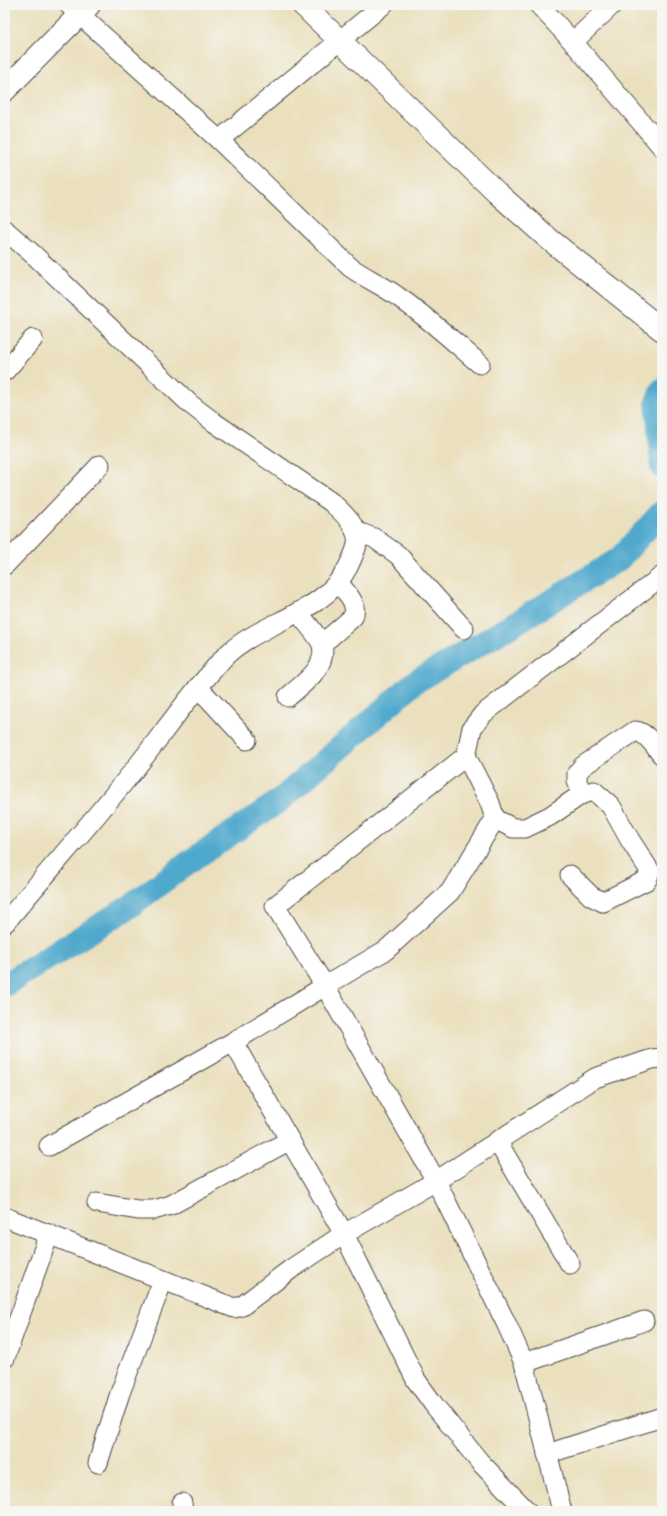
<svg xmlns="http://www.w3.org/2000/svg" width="667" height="1516" viewBox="0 0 667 1516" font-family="Itim,sans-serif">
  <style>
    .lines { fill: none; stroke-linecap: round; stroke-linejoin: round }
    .canal { stroke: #50a9cd; stroke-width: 24 }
    .minor-casing { stroke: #484641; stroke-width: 21 }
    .tertiary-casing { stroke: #484641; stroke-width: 24 }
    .secondary-casing { stroke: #484641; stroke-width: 24 }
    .minor { stroke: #fff; stroke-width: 19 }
    .tertiary { stroke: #fff; stroke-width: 22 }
    .secondary { stroke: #fff; stroke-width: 22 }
  </style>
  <rect width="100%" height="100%" fill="#f6f6f2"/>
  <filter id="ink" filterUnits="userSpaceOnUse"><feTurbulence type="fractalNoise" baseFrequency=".025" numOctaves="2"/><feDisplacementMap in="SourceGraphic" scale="8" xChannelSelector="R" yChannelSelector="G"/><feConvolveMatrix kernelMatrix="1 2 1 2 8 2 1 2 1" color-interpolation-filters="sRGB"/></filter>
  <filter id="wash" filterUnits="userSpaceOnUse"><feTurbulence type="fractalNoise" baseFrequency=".012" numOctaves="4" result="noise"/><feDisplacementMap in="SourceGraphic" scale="16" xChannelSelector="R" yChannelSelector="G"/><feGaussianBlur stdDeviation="0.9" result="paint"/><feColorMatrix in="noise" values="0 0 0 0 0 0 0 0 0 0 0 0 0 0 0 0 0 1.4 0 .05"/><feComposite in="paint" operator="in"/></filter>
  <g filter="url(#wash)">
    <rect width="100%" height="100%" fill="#ebe0be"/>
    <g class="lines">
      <g class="canal">
        <polyline points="662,390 657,402 662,467"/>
        <polyline points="5,985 129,907 189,862 279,801 415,682 511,626 619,559 662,512"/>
      </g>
    </g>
  </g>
  <g filter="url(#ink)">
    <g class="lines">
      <defs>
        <g id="minor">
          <path d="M69,5l150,135 131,127c15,11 32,18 47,29 29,20 56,45 83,68"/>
          <polyline points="539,5 573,42 662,147"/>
          <polyline points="573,42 612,5"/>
          <polyline points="219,140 383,5"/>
          <path d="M5,230l30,26 155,148 25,19 116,79c11,10 29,25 26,42 -1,7 -6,17 -9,23 -23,45 -80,53 -116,83 -10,8 -17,18 -25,27 -25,28 -46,59 -69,88 -43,54 -89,105 -133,158"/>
          <polyline points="5,371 33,339"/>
          <polyline points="355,531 374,538 398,555 464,629"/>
          <polyline points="5,565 100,465"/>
          <path d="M322,644l31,-27c6,-14 -7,-24 -15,-35"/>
          <polyline points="198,687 247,740"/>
          <path d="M288,697c13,-12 40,-29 34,-52 -2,-7 -19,-26 -24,-33"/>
          <polyline points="466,756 275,906 325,986 386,950 450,892 495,819 490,803 466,756 472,728 483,714 662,576"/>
          <path d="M582,794l-5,-13v-8l6,-7 52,-35c12,1 19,15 27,24"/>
          <polyline points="495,819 513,828 525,828 550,816 582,794 594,791 611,806 630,840 650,871 647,880 603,902 591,896 570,875"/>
          <polyline points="233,1042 344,1234 416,1380 434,1405 479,1461 527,1511"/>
          <polyline points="497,1141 570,1264"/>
          <polyline points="49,1146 233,1042 325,986 436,1181 507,1325 524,1363 562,1511"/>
          <polyline points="97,1203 138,1210 154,1210 171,1205 290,1140"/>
          <polyline points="5,1217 234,1308 242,1306 291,1269 344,1234 436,1181 595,1078 652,1059 662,1058"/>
          <polyline points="5,1358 49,1234"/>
          <polyline points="524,1363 644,1321"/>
          <polyline points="547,1454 662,1417"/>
          <polyline points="98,1463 120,1393 163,1280"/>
          <polyline points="182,1503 183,1511"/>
        </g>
        <polyline id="tertiary" points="303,5 496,192 549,239 662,330"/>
        <polyline id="secondary" points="5,90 89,5"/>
      </defs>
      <use href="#minor" class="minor-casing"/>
      <use href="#tertiary" class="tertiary-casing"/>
      <use href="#secondary" class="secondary-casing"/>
      <use href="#minor" class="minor"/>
      <use href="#tertiary" class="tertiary"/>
      <use href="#secondary" class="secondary"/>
    </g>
  </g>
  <rect width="667" height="1516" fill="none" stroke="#f6f6f2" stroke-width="20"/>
</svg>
